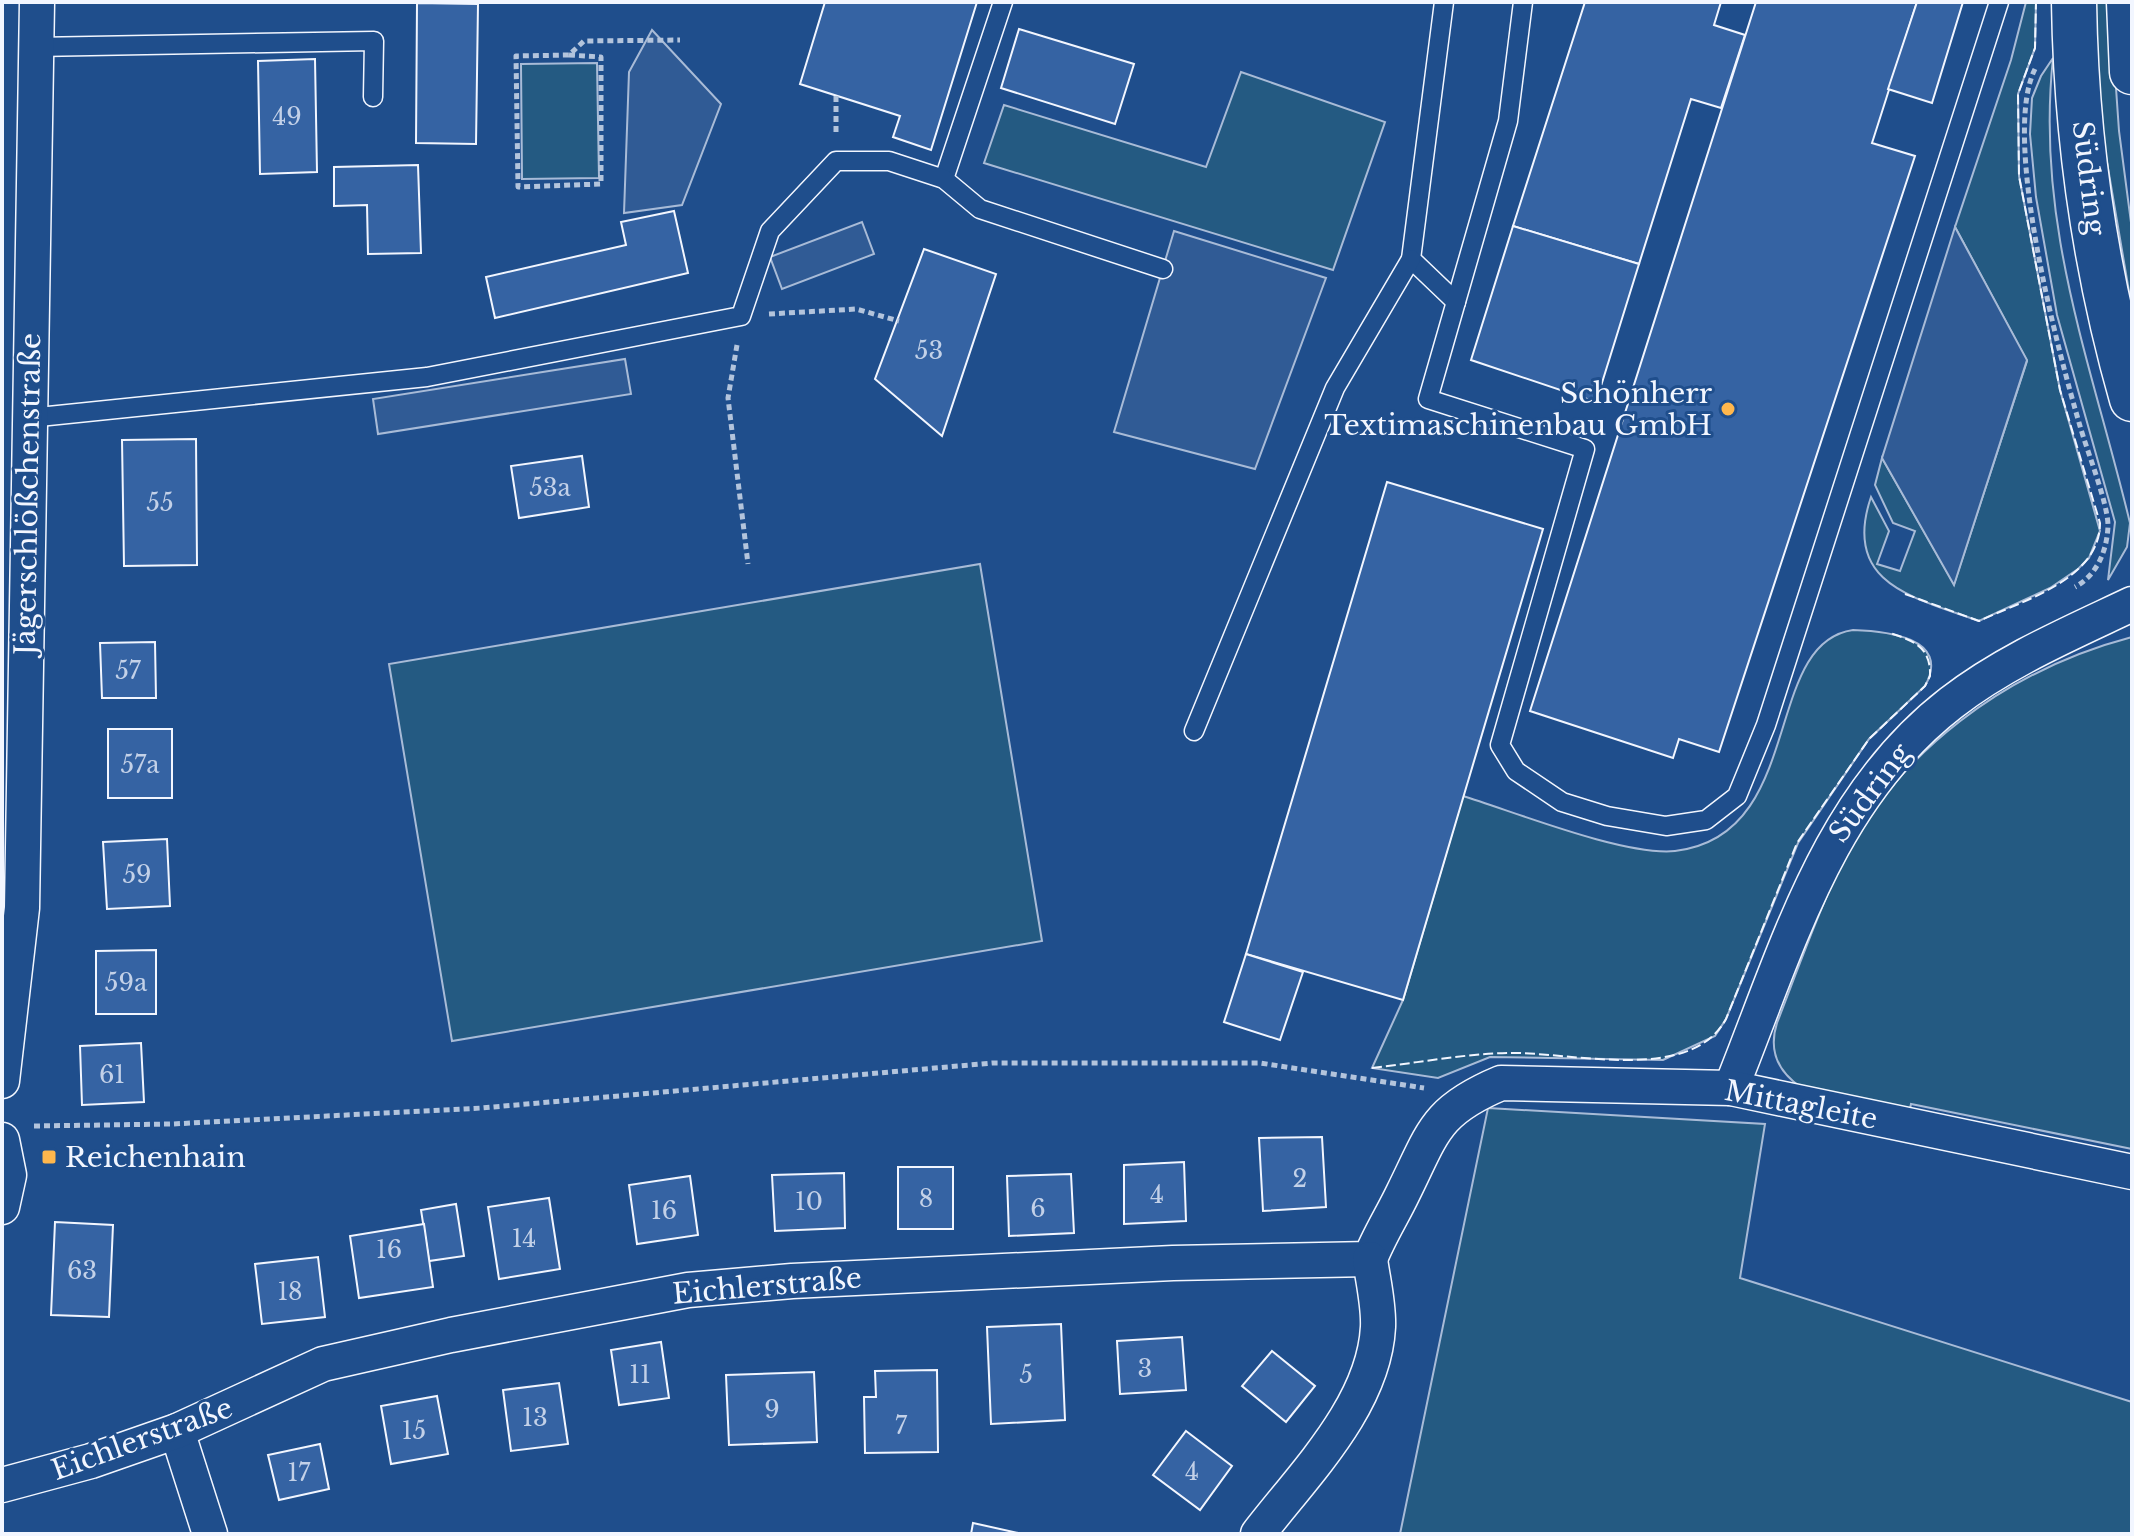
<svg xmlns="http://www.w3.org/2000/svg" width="2134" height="1536" viewBox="0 0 2134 1536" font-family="'Libre Baskerville',serif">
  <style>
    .green { fill: #245a82; stroke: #a8bbd7; stroke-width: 2 }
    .parking { fill: #305b95; stroke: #a8bbd7; stroke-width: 2 }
    .building { fill: #3563a3; stroke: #f2f6ff; stroke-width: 2 }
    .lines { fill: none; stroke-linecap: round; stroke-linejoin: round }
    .service-casing { stroke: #f2f6ff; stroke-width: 21 }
    .minor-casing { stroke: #f2f6ff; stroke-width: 37 }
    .primary-casing { stroke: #f2f6ff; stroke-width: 47 }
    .path { stroke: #b3c4dc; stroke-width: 5; stroke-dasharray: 6 4; stroke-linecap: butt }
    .service { stroke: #1f4e8c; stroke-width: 18 }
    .minor { stroke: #1f4e8c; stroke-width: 34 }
    .primary { stroke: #1f4e8c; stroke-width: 44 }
    .fence { stroke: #f2f6ff; stroke-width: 2; stroke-dasharray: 10 4; stroke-linecap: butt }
    .poi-dot { fill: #ffb74d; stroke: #1f4e8c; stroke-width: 3 }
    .labels { text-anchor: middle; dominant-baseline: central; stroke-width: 6; stroke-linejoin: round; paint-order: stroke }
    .number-label { font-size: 24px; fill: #c3d1e8 }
    .street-label { font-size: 28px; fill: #f2f6ff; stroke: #1f4e8c }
    .poi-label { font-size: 28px; fill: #f2f6ff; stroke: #1f4e8c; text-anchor: end }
  </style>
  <rect width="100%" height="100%" fill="#1f4e8c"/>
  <g class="green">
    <path d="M2026,2h10l-1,46 -17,46 1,82 41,214 40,141 -11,27 -11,11 -28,19 -71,33c-63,-23 -138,-36 -108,-124l18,34 -12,33 23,7 15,-40 -22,-8 -18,-38 7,-27 72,126 73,-223 -72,-134 56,-167z"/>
    <polygon points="2093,2 2110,2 2119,131 2132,230 2132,309 2101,127"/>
    <path d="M2053,58c-18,167 39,307 77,465l-3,24 -19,33 7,-58 -58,-207 -21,-118 -6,-63 2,-36 9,-22z"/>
    <polygon points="597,63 599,178 522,179 521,64"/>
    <polygon points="1241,72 1385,122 1333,270 984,163 1004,105 1206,167"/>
    <polygon points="980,564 1042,941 452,1041 389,664"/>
    <path d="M1853,630c31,1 99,7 72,56l-56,53 -71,104 -72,176 -11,17 -52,24 -173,-3 -52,21 -66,-10 31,-68 60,-204c52,16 161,60 212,55 132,-15 86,-208 178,-221z"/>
    <path d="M2132,637v512l-221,-45 -3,14 -106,-30c-24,-16 -34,-37 -25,-65 20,-51 38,-104 62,-154 56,-117 168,-199 293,-232z"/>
    <polygon points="1488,1108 1765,1124 1740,1278 2132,1402 2132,1534 1400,1534"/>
  </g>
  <g class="parking">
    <polygon points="652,30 721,104 682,205 624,213 629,72"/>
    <polygon points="862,222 874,254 782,289 770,257"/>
    <polygon points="1955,227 2027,360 1954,585 1882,458"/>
    <polygon points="1174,231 1326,278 1255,469 1114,432"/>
    <polygon points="625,359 631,394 378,434 373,399"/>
  </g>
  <g class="building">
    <polygon points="825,2 977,2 931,150 893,137 900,116 800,84"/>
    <polygon points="1585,2 1721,2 1714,25 1745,35 1721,108 1691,99 1639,264 1513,226"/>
    <polygon points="1756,2 1917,2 1872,143 1915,156 1719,752 1679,739 1673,758 1530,711"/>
    <polygon points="1917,2 1963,2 1932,103 1888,89"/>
    <polygon points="417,3 478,4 476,144 416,143"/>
    <polygon points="1019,29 1134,64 1115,124 1001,88"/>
    <polygon points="315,59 317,172 260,174 258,61"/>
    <polygon points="418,165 421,253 368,254 367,205 334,206 334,167"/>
    <polygon points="674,211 688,273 495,318 486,277 626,245 621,222"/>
    <polygon points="1513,226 1639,264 1596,402 1471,360"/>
    <polygon points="924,249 996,274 942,436 875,379"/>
    <polygon points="196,439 197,565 124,566 122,440"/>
    <polygon points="582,456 589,507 519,518 511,466"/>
    <polygon points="1387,482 1543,529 1403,1000 1246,954"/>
    <polygon points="155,642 156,698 102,698 100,643"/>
    <rect x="108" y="729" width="64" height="69"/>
    <polygon points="167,839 170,906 107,909 103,842"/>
    <polygon points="156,950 156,1014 96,1014 96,951"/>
    <polygon points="1246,954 1303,972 1280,1040 1224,1022"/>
    <polygon points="141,1043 144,1102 82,1105 80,1046"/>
    <polygon points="1322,1137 1326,1207 1263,1211 1259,1138"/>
    <polygon points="1184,1162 1186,1221 1124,1224 1124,1165"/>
    <rect x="898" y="1167" width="55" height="62"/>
    <polygon points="844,1173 845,1228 775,1231 772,1175"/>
    <polygon points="1071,1174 1074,1233 1009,1236 1007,1176"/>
    <polygon points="690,1176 698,1235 637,1244 629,1185"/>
    <polygon points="549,1198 560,1269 499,1279 488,1207"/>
    <polygon points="456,1204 464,1256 429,1261 421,1210"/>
    <polygon points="55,1222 113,1225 109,1317 51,1315"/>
    <polygon points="424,1224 433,1287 359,1298 350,1236"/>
    <polygon points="318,1257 325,1317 262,1324 255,1264"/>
    <polygon points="1061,1324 1065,1420 991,1424 987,1327"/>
    <polygon points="1182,1337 1186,1390 1120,1394 1117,1341"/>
    <polygon points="661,1342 669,1398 619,1405 611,1350"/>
    <polygon points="1272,1351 1315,1386 1286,1422 1242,1386"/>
    <polygon points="937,1370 938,1452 865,1453 864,1397 876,1397 875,1371"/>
    <polygon points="814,1372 817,1442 729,1445 726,1375"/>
    <polygon points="559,1383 568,1444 511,1451 503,1390"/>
    <polygon points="437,1396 448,1454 391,1464 381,1406"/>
    <polygon points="1186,1431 1232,1466 1200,1510 1153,1475"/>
    <polygon points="320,1444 329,1489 279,1500 268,1455"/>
    <polygon points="973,1523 1023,1534 971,1534"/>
  </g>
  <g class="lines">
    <defs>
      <g id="service">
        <polyline points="1444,2 1411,259 1456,302"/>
        <polyline points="1523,2 1508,121 1428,399 1585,449 1500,745 1516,771 1562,802 1607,816 1666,826 1706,820 1737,796 1766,725 1999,2"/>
        <polyline points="35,47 374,41 373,97"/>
        <polyline points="944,179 1003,2"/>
        <polyline points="29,418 427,377 741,316 770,231 836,161 889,161 944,179 980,209 1163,269"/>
        <polyline points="1194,731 1335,388 1411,259"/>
      </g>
      <g id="minor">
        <polyline points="2,1081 22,908 37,2"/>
        <path d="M1731,1088c56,-139 97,-290 220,-385 54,-42 120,-70 181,-99"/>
        <polyline points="2,1140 9,1175 2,1207"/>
        <polyline points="177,1431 210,1534"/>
        <path d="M2,1485l89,-24 86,-30 146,-67 128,-29 237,-45 104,-9 381,-18 197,-4c9,-23 22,-43 33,-66 30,-60 31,-82 98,-110l230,5 401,84"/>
        <path d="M1258,1534c45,-59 116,-128 120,-207 1,-22 -5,-46 -8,-68"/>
      </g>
      <g id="primary">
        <path d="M2074,2c2,134 21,268 58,397"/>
        <polyline points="2129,2 2132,72"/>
      </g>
    </defs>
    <use href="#service" class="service-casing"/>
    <use href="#minor" class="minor-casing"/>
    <use href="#primary" class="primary-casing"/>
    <g class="path">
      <polyline points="569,55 601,57 601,184 518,187 516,56 569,55 584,41 680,40"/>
      <path d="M2035,69c-34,68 23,282 45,357 7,25 28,77 28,100 -1,25 -11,49 -33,61"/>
      <polyline points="836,96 836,135"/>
      <polyline points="769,314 856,309 899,321"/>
      <polyline points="737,345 728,398 748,564"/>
      <polyline points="34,1126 172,1124 482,1108 992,1063 1260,1063 1424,1088"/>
    </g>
    <use href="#service" class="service"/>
    <use href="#minor" class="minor"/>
    <use href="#primary" class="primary"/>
    <g class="fence">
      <path d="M1905,594l74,27c42,-20 121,-41 121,-98l-40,-133 -41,-214 -1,-82 17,-46 1,-46"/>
      <path d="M1372,1068c45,-5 90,-14 135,-15 61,-2 183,32 219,-34l71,-176 72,-104 56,-53 5,-10c1,-29 -16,-35 -40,-43"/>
    </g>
  </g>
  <g class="poi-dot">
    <circle cx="1728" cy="409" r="8"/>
    <rect x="41" y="1149" width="16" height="16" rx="4"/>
  </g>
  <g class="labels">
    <g class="number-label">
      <text x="287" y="116">49</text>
      <text x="929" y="350">53</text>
      <text x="550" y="487">53a</text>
      <text x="160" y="502">55</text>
      <text x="128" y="670">57</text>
      <text x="140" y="764">57a</text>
      <text x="137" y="874">59</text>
      <text x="126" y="982">59a</text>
      <text x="112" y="1074">61</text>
      <text x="1300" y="1178">2</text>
      <text x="1157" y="1194">4</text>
      <text x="926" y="1198">8</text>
      <text x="809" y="1201">10</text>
      <text x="1038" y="1208">6</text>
      <text x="664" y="1210">16</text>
      <text x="524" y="1238">14</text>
      <text x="389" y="1249">16</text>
      <text x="82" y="1270">63</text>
      <text x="290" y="1291">18</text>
      <text x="1145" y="1368">3</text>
      <text x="640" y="1374">11</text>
      <text x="1026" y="1374">5</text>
      <text x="772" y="1409">9</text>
      <text x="535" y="1417">13</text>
      <text x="901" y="1425">7</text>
      <text x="414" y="1430">15</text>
      <text x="1192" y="1471">4</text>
      <text x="299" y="1472">17</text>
    </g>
    <g class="street-label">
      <text transform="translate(2089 178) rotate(83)">Südring</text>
      <text transform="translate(28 494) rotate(-89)">Jägerschlößchenstraße</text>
      <text transform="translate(1870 793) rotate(-53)">Südring</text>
      <text transform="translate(1801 1105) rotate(11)">Mittagleite</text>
      <text transform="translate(767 1286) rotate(-5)">Eichlerstraße</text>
      <text transform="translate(142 1439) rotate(-20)">Eichlerstraße</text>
    </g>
    <g class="poi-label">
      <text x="1712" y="393">Schönherr<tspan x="1712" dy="32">Textimaschinenbau GmbH</tspan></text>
      <text x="65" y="1157" text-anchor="start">Reichenhain</text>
    </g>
  </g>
  <rect width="2134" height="1536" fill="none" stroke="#f2f6ff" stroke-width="8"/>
</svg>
